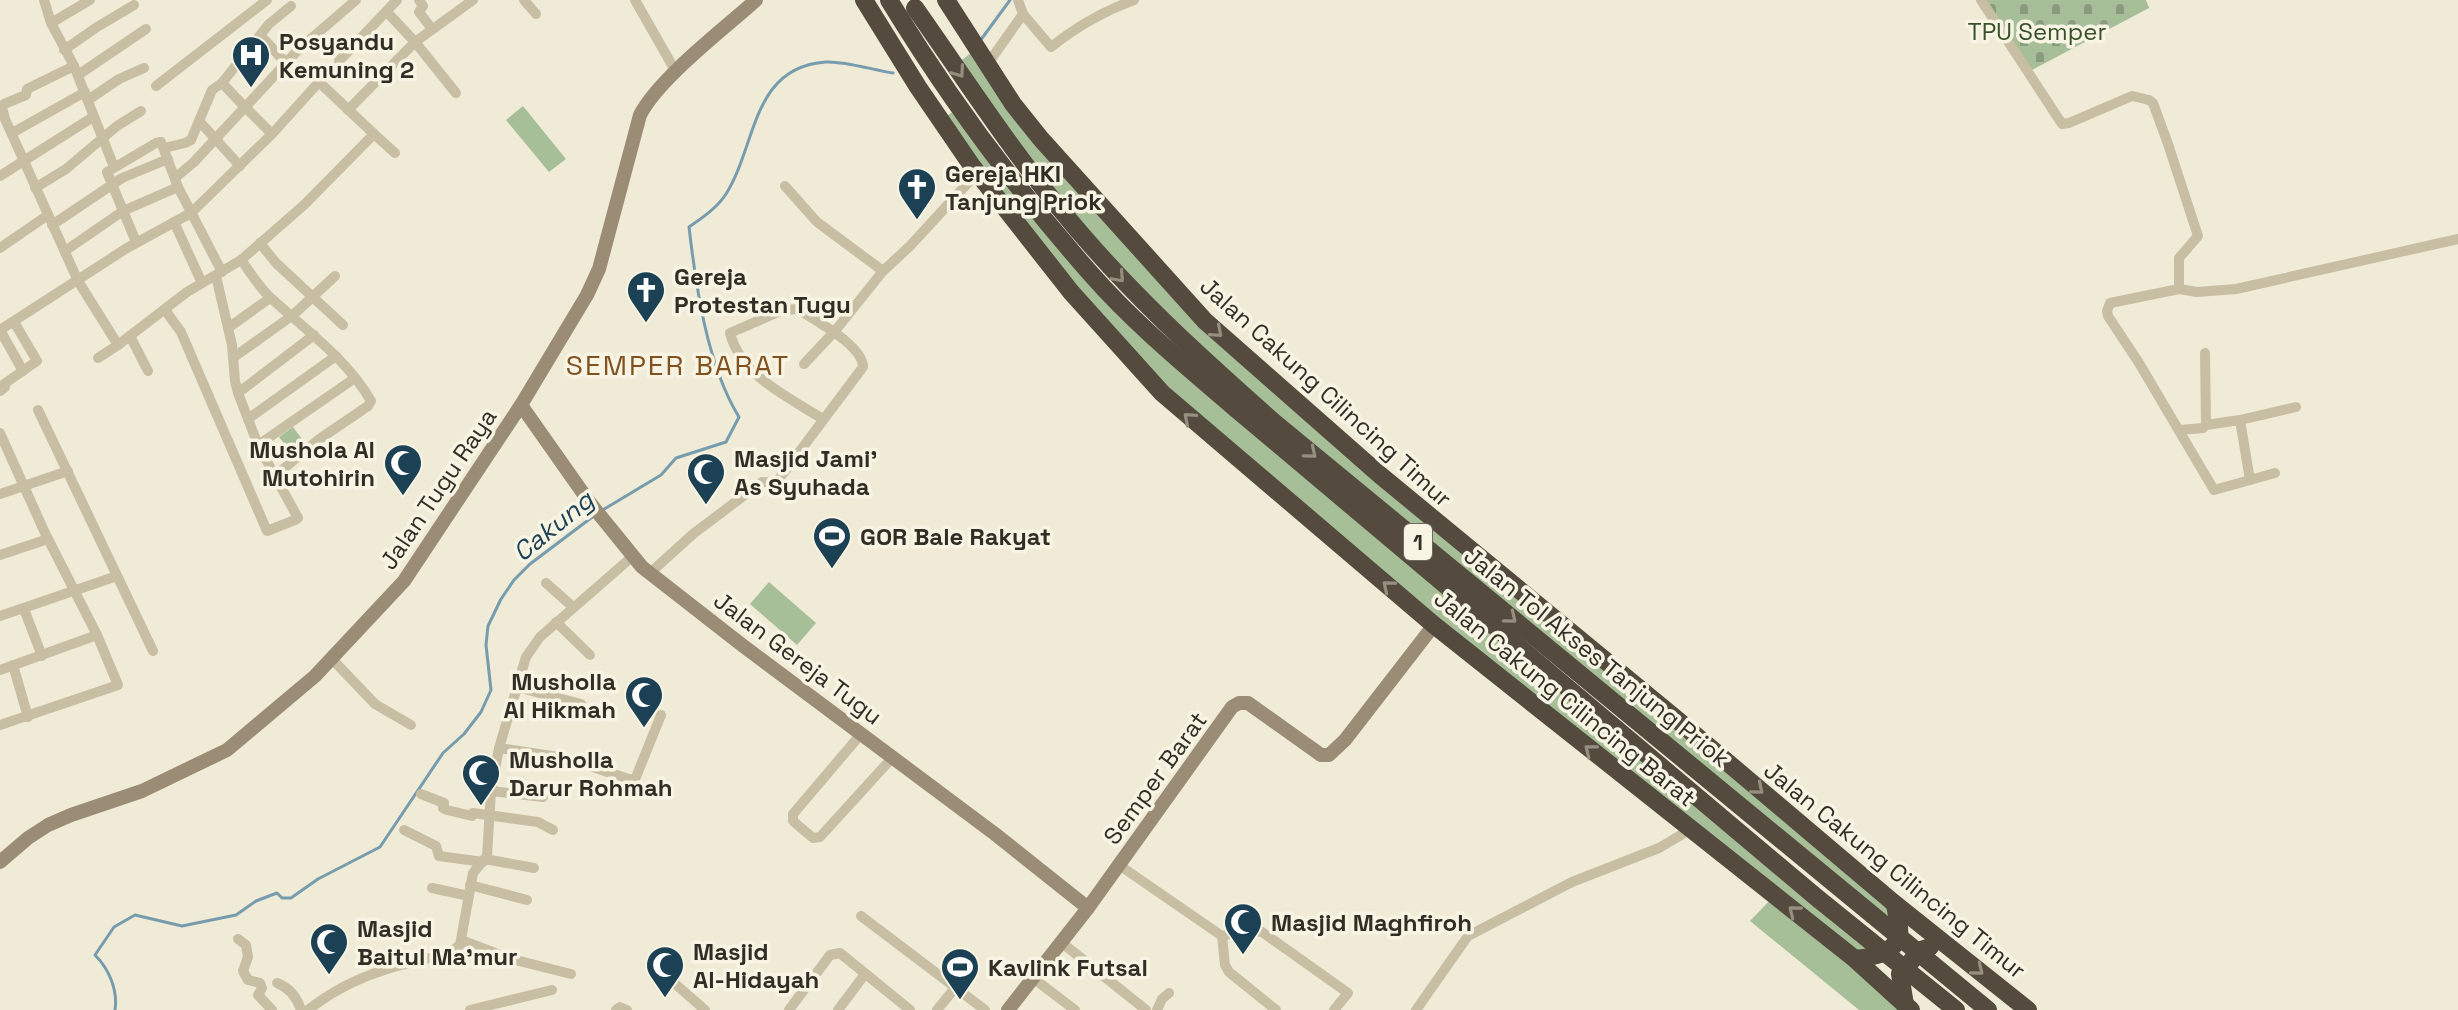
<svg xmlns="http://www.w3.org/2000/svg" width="2458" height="1010" viewBox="0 0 2458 1010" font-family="'Space Grotesk',sans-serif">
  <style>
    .grass { fill: #a7bf98 }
    .cemetery { fill: url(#cemetery-stones) }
    .park { fill: url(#park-tufts) }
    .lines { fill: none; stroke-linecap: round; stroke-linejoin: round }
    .stream { stroke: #779cad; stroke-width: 3 }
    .street { stroke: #c8bea4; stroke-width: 10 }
    .secondary { stroke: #9b8d75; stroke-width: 14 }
    .highway { stroke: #544a3d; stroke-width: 18 }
    .highway-bridge { stroke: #544a3d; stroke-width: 18 }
    .oneway { stroke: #968e7f }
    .labels { text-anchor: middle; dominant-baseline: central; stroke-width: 7; stroke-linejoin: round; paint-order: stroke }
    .shield { fill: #f8f4e3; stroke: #6e695e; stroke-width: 2 }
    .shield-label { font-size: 22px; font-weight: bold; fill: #332e25 }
    .park-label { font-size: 24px; fill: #38512a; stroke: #f8f4e3 }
    .poi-label { font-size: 24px; font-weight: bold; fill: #332e25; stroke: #f8f4e3; text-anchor: start }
    .street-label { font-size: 24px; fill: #332e25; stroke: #f8f4e3 }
    .water-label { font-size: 26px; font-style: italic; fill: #1c4154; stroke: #f8f4e3 }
    .quarter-label { font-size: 28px; letter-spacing: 2px; fill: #815120; stroke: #f8f4e3 }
  </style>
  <defs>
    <pattern id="cemetery-stones" width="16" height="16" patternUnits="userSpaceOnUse" patternTransform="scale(2)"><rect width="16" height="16" fill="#a7bf98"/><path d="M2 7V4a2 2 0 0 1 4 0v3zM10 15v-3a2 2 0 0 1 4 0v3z" fill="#899c7c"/></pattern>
    <pattern id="park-tufts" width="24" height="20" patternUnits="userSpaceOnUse" patternTransform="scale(2)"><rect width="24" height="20" fill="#a7bf98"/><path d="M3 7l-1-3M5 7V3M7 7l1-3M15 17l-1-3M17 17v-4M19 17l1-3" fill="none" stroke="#899c7c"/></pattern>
  </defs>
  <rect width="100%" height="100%" fill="#f0ebd7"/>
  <g class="grass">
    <polygon points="972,52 1189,305 1895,904 1899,932 1335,472 1061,211 958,63"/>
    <polygon points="523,106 566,159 549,172 506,120"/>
    <polygon points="959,108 1092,276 1887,951 1856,959 1911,1010 1859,1010 1750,921 1774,896 1179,409 940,120"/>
    <polygon points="769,582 816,623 797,645 750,604"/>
  </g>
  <polygon class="cemetery" points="1979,0 2146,0 2149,8 2028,72"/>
  <polygon class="park" points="293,427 307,446 288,460 282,451 287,447 279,437"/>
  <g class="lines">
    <g class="stream">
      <polyline points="980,41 1010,0"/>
      <path d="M601,511l60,-36 15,-17 50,-16 13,-25c-32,-52 -43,-130 -50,-190 13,-9 28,-19 37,-33 31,-49 25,-127 100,-132 19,-1 47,8 67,11"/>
      <path d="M115,1010c3,-20 -6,-41 -20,-55l19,-28 21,-12 47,11 54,-11 20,-14 21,-8 5,5h9l27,-19 62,-32 63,-94 21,-19 17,-22 10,-22 -5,-45 2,-19 13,-27 13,-19 16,-16 65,-49"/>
    </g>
    <g class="street">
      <polyline points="44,0 51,23 74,66 114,167"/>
      <polyline points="419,0 423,6 419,12 432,29"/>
      <polyline points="524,0 536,14"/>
      <polyline points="635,0 676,72"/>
      <polyline points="1981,0 2062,124 2069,123 2132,96 2149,100 2153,103 2168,144 2198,236 2179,258 2179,289"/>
      <polyline points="387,12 415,42 456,93"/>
      <path d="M1023,14l28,33c25,-20 53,-36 83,-47"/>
      <polyline points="51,23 90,0"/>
      <polyline points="261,36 285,62"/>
      <polyline points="64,50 97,27 134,5"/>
      <polyline points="339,61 397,0"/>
      <polyline points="987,65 1023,14 1018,0"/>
      <polyline points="74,66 27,89 26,95 4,104 2,107 5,119 78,281 118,345"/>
      <polyline points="78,75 146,29"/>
      <polyline points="222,83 242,104"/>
      <polyline points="156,86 267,0"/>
      <polyline points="88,100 119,79 144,68"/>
      <polyline points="249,103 298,50 356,0"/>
      <polyline points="348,110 415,42 473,0"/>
      <polyline points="200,122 240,166"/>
      <polyline points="12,133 85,92"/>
      <polyline points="374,134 395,153"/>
      <polyline points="164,148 185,143 191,140 212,90 222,83 269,24 291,6"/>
      <polyline points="0,176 93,117"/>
      <polyline points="175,178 194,162 245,107 272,134"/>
      <polyline points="785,186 817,222 883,271"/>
      <polyline points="35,188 66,169 117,126 141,111"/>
      <polyline points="174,222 202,283"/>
      <polyline points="52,225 122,178 168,159"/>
      <polyline points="136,242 107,172 156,143 161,142 178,187 222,272"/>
      <polyline points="260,243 276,263 343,325"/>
      <polyline points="0,248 48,215"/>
      <polyline points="65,251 123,211 178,187"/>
      <path d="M241,260c10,13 19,29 31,39 35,32 75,60 99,102l-3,5 -50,34 -42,35"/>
      <polyline points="165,310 181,332 267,531 295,520 298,518 258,445 238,393 235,381 232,345 216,276"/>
      <polyline points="228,328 270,298"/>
      <polyline points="0,330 127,248 191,213 272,134 319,82 374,134 304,205 241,260 187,292 118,345 98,358"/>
      <polyline points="0,330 23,371"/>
      <polyline points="130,336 148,371"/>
      <polyline points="234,357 293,315 335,276"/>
      <polyline points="804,364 835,331 883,271 910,246 977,173"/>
      <polyline points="0,391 5,387 4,384 37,361 14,322"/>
      <polyline points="238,393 314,335"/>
      <polyline points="38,410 153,651"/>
      <polyline points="248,419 336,356"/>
      <polyline points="2206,425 2240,420"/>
      <polyline points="2180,430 2203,428 2206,425 2205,353"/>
      <polyline points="258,445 355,378"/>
      <polyline points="2275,473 2214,490 2139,363 2108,316 2107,311 2110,303 2179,289 2197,292 2236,289 2458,239"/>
      <polyline points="2250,480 2240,420 2296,407"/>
      <polyline points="0,494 68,471"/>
      <polyline points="0,555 48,539"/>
      <path d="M650,573l43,-39 69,-52 14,1 87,-116c0,-22 -48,-46 -65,-58l-15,1 -53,23c11,43 58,64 93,86"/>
      <polyline points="546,583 573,607"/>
      <polyline points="24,609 42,656"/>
      <polyline points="0,616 117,576"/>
      <polyline points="556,622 590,655"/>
      <polyline points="332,659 375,704 411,725"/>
      <polyline points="13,665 28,717"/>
      <polyline points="0,670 97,635"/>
      <polyline points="517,687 581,704"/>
      <polyline points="0,725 118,685 97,635 45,533 0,433"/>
      <polyline points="861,734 793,814 793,821 813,838 820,837 892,758"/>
      <polyline points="499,748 565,758 632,780 636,777 661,715"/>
      <polyline points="491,791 543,797"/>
      <polyline points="421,794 444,803 443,808 447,810 472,816 473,813 538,822 553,830"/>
      <polyline points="404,830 436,846 439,856 483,862"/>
      <polyline points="485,859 534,868"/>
      <polyline points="1119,865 1222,936 1225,965 1229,972 1276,1010"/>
      <polyline points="470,885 527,900"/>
      <polyline points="432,888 469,896"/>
      <polyline points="861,916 985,1010"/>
      <polyline points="1222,936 1248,930 1262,932 1348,993 1334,1010"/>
      <polyline points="238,939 246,945 248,957 243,971 248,980 260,983 262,988 258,995 272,1010"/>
      <polyline points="461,940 508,958 571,974"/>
      <polyline points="1061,942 1146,1010"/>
      <polyline points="1033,978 1075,1010"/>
      <polyline points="673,982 705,1010"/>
      <path d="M277,983c13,5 20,14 24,27"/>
      <path d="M308,1010c24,-19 50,-32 79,-41 19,-7 59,-11 73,-24l13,-72 14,-17 4,-65 8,-43 27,-91 14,-20 93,-81"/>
      <polyline points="470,1010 552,990"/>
      <polyline points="616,1010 620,1007 627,1010"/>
      <polyline points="789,1010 830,955 840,953 910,1010"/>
      <polyline points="838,1010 865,974"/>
      <polyline points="937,1010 955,988"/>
      <polyline points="1157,1010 1162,999 1169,993"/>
      <polyline points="1416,1010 1468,936 1572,882 1659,848 1691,829"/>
    </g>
    <g class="secondary">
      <polyline points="521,405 590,503 642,567 742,645 995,834 1088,908"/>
      <path d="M0,862l28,-24 20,-13 23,-10 71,-24 85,-41 88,-74 89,-95 117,-176 66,-110 12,-26 41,-154c19,-37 84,-86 116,-115"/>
      <polyline points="1008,1010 1088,908 1232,707 1239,703 1248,703 1321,755 1329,755 1345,740 1434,625"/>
    </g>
    <g class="highway">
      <polyline points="864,0 918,87 972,166 1071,292 1162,393 1434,625 1855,959 1911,1010"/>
      <path d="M889,0c59,97 127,189 202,274 43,49 94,91 143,133"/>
      <polyline points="946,0 1013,104 1041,139 1205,321 1380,475 1675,718 1895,904 2028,1010"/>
      <path d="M1855,959c16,-2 38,-4 44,-23 2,-8 -3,-23 -4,-32"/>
      <polyline points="1905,1005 1900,974 1921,950 1930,947"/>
    </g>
    <g class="highway-bridge">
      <path d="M915,8c48,68 93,138 146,202 64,79 139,147 215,214l712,586"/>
      <polyline points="1234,407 1816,897 1956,1010"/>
    </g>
  </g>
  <defs><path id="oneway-chevron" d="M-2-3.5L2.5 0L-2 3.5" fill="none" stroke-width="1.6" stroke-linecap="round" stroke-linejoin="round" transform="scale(2)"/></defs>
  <g class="oneway">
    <use href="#oneway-chevron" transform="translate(959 72) rotate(55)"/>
    <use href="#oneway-chevron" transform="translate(1119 277) rotate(48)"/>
    <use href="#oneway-chevron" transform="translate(1217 332) rotate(41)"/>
    <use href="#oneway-chevron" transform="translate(1189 418) rotate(-139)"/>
    <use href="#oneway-chevron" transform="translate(1311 453) rotate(40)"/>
    <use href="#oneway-chevron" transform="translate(1388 586) rotate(-140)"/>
    <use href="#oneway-chevron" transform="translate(1511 618) rotate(39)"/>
    <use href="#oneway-chevron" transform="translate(1590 750) rotate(-142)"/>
    <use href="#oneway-chevron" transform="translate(1758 789) rotate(40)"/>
    <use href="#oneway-chevron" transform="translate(1794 911) rotate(-141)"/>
    <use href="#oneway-chevron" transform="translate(1978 970) rotate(39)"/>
  </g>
  <defs>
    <symbol id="hospital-pin" viewBox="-11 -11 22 30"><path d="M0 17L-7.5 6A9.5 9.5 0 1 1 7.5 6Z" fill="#1c4154" stroke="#f8f4e3"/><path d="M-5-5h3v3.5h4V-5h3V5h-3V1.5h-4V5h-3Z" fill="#fff"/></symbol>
    <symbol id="church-pin" viewBox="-11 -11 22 30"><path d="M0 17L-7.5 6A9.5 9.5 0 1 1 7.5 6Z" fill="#1c4154" stroke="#f8f4e3"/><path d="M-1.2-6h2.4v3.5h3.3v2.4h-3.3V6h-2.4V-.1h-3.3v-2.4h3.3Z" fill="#fff"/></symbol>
    <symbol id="mosque-pin" viewBox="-11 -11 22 30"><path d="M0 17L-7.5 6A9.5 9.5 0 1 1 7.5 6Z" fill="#1c4154" stroke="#f8f4e3"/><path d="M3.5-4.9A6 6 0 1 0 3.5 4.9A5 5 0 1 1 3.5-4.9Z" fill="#fff"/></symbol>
    <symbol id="stadium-pin" viewBox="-11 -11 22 30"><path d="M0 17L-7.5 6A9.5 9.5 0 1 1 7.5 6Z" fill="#1c4154" stroke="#f8f4e3"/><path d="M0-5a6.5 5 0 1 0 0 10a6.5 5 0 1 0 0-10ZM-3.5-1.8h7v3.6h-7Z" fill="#fff"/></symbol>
  </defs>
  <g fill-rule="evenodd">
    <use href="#hospital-pin" x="229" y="33" width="44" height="60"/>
    <use href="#church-pin" x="895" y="165" width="44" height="60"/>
    <use href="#church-pin" x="624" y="268" width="44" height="60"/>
    <use href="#mosque-pin" x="381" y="441" width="44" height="60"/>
    <use href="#mosque-pin" x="684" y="450" width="44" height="60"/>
    <use href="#stadium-pin" x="810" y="514" width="44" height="60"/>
    <use href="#mosque-pin" x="622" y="673" width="44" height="60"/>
    <use href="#mosque-pin" x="459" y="751" width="44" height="60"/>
    <use href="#mosque-pin" x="1221" y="900" width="44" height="60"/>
    <use href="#mosque-pin" x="307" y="920" width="44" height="60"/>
    <use href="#mosque-pin" x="643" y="943" width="44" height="60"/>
    <use href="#stadium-pin" x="938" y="945" width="44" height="60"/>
  </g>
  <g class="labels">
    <rect class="shield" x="1404" y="524" width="28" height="36" rx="6"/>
    <g class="shield-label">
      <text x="1418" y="542">1</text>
    </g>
    <g class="park-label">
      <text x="2037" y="31">TPU Semper</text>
    </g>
    <g class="poi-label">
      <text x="279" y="41">Posyandu<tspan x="279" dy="28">Kemuning 2</tspan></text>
      <text x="945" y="173">Gereja HKI<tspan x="945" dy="28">Tanjung Priok</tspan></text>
      <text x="674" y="276">Gereja<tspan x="674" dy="28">Protestan Tugu</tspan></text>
      <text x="375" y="449" text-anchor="end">Mushola Al<tspan x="375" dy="28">Mutohirin</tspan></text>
      <text x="734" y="458">Masjid Jami'<tspan x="734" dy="28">As Syuhada</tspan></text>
      <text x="860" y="536">GOR Bale Rakyat</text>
      <text x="616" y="681" text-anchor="end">Musholla<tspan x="616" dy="28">Al Hikmah</tspan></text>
      <text x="509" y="759">Musholla<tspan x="509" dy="28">Darur Rohmah</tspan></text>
      <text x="1271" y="922">Masjid Maghfiroh</text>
      <text x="357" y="928">Masjid<tspan x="357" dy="28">Baitul Ma'mur</tspan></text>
      <text x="693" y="951">Masjid<tspan x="693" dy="28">Al-Hidayah</tspan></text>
      <text x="988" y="967">Kavlink Futsal</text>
    </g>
    <g class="street-label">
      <text transform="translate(1326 392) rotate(42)">Jalan Cakung Cilincing Timur</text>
      <text transform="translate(438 489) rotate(-56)">Jalan Tugu Raya</text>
      <text transform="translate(1597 657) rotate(39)">Jalan Tol Akses Tanjung Priok</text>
      <text transform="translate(798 658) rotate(37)">Jalan Gereja Tugu</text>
      <text transform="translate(1565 698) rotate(39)">Jalan Cakung Cilincing Barat</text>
      <text transform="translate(1155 778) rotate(-54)">Semper Barat</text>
      <text transform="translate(1895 870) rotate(39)">Jalan Cakung Cilincing Timur</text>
    </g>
    <g class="water-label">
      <text transform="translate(553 526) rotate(-39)">Cakung</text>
    </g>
    <g class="quarter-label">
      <text x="678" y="365">SEMPER BARAT</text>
    </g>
  </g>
</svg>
